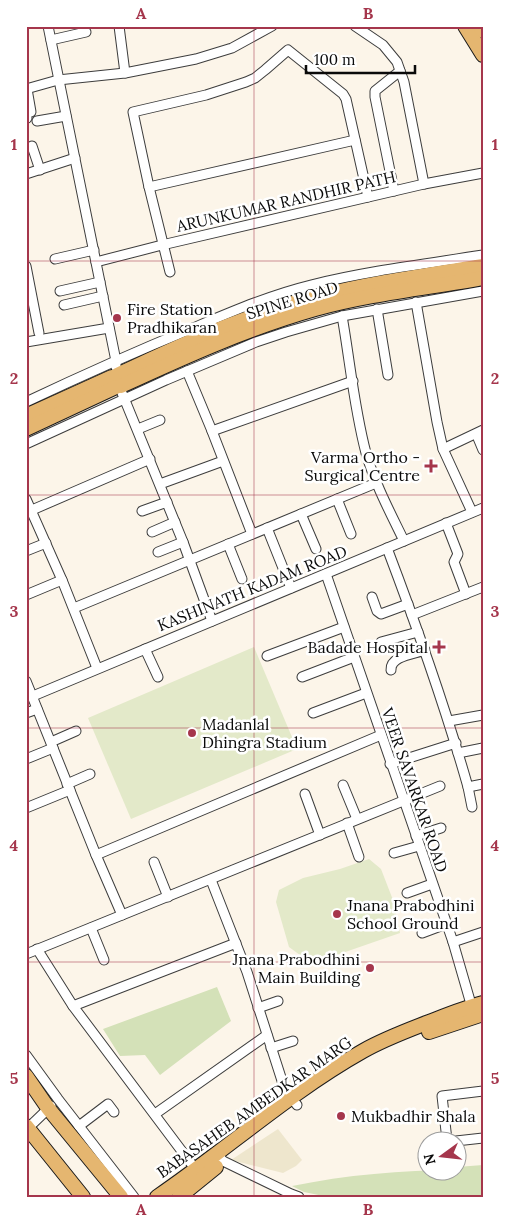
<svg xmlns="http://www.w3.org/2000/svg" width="509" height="1223" viewBox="0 0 509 1223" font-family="Lora,serif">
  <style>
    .farmland { fill: #eee6cd }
    .green { fill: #d4e1b8 }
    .pitch { fill: #e3e9c9 }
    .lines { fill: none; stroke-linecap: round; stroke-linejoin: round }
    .street-casing { stroke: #3d3d3d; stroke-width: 11 }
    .primary-casing { stroke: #1b1b1b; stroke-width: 16 }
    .street { stroke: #fff; stroke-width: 9 }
    .primary { stroke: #e5b670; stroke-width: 14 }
    .grid { fill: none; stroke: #a5364c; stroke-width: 1; stroke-opacity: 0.55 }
    .poi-dot { fill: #a5364c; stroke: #fff; stroke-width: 2 }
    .labels { text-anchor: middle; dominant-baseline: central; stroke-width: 5; stroke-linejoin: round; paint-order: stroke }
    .street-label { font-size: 16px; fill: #0a0a0a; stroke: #fff }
    .poi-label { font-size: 16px; fill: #0a0a0a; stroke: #fff; text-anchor: start }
    .neatline { fill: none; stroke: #a5364c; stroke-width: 2 }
    .grid-label { font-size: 16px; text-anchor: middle; font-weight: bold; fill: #a5364c }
  </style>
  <rect width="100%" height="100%" fill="#fcf5e9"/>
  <polygon class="farmland" points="278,1129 302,1160 296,1166 283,1173 231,1160"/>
  <g class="green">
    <polygon points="217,987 231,1021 160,1075 145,1055 120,1056 103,1029"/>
    <path d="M483,1165v32h-155l-24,-5 -12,-6c54,-11 110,-16 164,-16l1,-3z"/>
  </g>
  <g class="pitch">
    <polygon points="254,647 297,749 131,819 88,718"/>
    <polygon points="369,859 381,869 393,900 400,933 328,958 321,964 300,955 289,947 276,902 279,890 303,878 340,869"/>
  </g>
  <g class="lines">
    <defs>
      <g id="street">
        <polyline points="48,26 116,361 116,367"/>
        <polyline points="119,26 125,73"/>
        <polyline points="355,26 383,45 397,62 404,82 424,184"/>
        <polyline points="51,40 86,32"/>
        <polyline points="26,89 58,80 125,73 196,59 232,48 272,26"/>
        <polyline points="27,89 31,112"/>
        <polyline points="26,118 27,118"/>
        <polyline points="37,121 66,116"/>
        <polyline points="32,146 40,170"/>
        <polyline points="26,174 75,158"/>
        <polyline points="149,187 355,140"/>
        <polyline points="394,191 375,97 375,91 400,71"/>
        <polyline points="55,259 94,250"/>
        <polyline points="96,262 162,245 424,184 483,173"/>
        <polyline points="26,266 39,333"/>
        <polyline points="170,272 149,187 133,112 206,95 246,82 255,78 265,70 288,50 343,94 346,99 368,197"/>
        <polyline points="60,291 100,282"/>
        <polyline points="416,302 437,422 443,449 472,512"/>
        <polyline points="64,305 103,296"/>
        <polyline points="377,309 388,375"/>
        <path d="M342,316c8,45 12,92 24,137 9,31 24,59 38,88"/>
        <polyline points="26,342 109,328"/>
        <polyline points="187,371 212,431 252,534"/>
        <polyline points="122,393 183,542 212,621"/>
        <path d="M26,402c55,-26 111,-51 167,-74 38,-16 77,-33 118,-43 56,-14 114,-21 172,-30"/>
        <polyline points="138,429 160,420"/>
        <polyline points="212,431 353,381"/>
        <polyline points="478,438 483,450"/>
        <polyline points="26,444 166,380 256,342 286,332 342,316 483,291"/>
        <polyline points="443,449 483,430"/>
        <polyline points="160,484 223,461"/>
        <polyline points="26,499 62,580 97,668"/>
        <polyline points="337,499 351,534"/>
        <polyline points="32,510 150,459"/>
        <polyline points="142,511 167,502"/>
        <polyline points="301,514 316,549"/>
        <polyline points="446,523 458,554 454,562 466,594"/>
        <polyline points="267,528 291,588"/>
        <polyline points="152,532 175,522"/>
        <polyline points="228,544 242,579"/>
        <path d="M387,548c30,79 58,158 81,239l15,-3"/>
        <polyline points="26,551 46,543"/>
        <polyline points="158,552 183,542"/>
        <polyline points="326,574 453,942 473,1011"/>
        <polyline points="26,595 62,580"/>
        <polyline points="372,597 377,611 381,614 408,604"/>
        <polyline points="74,608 376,483"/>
        <polyline points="412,615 483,587"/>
        <polyline points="381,642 418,632"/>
        <polyline points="145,649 158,677"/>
        <polyline points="267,656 344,627"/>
        <path d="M391,670c-1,-14 23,-16 34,-20"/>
        <polyline points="302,677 354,657"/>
        <polyline points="26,681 96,855 122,915"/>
        <polyline points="33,696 483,508"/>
        <polyline points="26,713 37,709"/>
        <polyline points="313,713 366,693"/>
        <polyline points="449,721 483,715"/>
        <polyline points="51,742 76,731"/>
        <polyline points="458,753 483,748"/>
        <polyline points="26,759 53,748"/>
        <polyline points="390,764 456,743"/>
        <polyline points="67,784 90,774"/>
        <polyline points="343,785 357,819"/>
        <polyline points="468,787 472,807"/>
        <polyline points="305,794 320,835"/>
        <polyline points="26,808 70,790"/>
        <polyline points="347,823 359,857"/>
        <polyline points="416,836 441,828"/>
        <polyline points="394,853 419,846"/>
        <polyline points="96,855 381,735"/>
        <polyline points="154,862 168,897"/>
        <polyline points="211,880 247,972 285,1090 297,1105"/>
        <polyline points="407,893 432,884"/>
        <polyline points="91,928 104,960"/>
        <polyline points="422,933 446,924"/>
        <polyline points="453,942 483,932"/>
        <polyline points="37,949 73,1006 196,1170"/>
        <polyline points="26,954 440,786"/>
        <polyline points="73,1006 236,943"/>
        <polyline points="258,1008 278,1001"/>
        <polyline points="271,1048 293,1041"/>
        <polyline points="26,1055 58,1099 134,1197"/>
        <polyline points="155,1114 267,1035"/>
        <polyline points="79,1126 108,1104 114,1112"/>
        <polyline points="26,1130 51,1106"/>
        <polyline points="447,1140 442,1096 483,1091"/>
        <polyline points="456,1141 483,1138"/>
        <polyline points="217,1154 223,1161 291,1194 299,1197"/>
      </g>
      <g id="primary">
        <polyline points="465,26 483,55"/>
        <polyline points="480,26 483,31"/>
        <path d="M117,375c63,-29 129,-61 198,-78 55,-14 112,-22 168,-31"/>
        <path d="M121,386c63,-29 127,-58 194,-77 54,-15 112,-21 168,-31"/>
        <polyline points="26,416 112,377"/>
        <polyline points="26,429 116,387"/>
        <polyline points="429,1032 483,1014"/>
        <polyline points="26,1076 48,1108 121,1197"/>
        <polyline points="26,1126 83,1197"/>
        <path d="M157,1197c69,-47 133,-105 206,-146 21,-12 43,-20 66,-29 18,-7 35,-14 54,-19"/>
        <polyline points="179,1197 216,1167"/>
      </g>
    </defs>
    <use href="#street" class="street-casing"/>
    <use href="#primary" class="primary-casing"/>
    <use href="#street" class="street"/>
    <use href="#primary" class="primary"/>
  </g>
  <path class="grid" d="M254,26v1171M26,261h457M26,495h457M26,728h457M26,962h457"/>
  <g class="poi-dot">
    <circle cx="117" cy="318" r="5"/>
    <path d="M428.5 458.5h5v5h5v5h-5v5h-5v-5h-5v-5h5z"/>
    <path d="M436.5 639.5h5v5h5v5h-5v5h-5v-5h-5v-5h5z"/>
    <circle cx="192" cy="733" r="5"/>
    <circle cx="337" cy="914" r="5"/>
    <circle cx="370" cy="968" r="5"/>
    <circle cx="341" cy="1116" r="5"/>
  </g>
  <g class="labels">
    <g class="street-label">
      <text transform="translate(286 201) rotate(-13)">ARUNKUMAR RANDHIR PATH</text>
      <text transform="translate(292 300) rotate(-17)">SPINE ROAD</text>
      <text transform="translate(252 588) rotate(-22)">KASHINATH KADAM ROAD</text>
      <text transform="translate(415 790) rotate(71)">VEER SAVARKAR ROAD</text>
      <text transform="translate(254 1107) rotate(-35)">BABASAHEB AMBEDKAR MARG</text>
    </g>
    <g class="poi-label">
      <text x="127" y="309">Fire Station<tspan x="127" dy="18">Pradhikaran</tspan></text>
      <text x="420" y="457" text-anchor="end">Varma Ortho -<tspan x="420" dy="18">Surgical Centre</tspan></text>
      <text x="428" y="647" text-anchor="end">Badade Hospital</text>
      <text x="202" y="724">Madanlal<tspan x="202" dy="18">Dhingra Stadium</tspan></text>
      <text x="347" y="905">Jnana Prabodhini<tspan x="347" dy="18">School Ground</tspan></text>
      <text x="360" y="959" text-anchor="end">Jnana Prabodhini<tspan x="360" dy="18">Main Building</tspan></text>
      <text x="351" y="1116">Mukbadhir Shala</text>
    </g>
  </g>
  <rect width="509" height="1223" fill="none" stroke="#ffffff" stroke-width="55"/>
  <g transform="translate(442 1156) rotate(255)"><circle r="24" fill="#ffffff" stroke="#9d9d9d"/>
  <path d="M0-4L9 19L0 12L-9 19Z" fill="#a5364c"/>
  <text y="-8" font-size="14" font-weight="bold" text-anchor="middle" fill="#0a0a0a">N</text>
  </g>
  <path d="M306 65v8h109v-8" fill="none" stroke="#0a0a0a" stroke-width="2.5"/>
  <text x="314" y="65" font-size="15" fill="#0a0a0a" stroke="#ffffff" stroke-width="4" paint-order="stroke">100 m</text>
  <rect x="28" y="28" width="454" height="1168" class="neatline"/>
  <g class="grid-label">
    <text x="141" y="19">A</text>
    <text x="368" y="19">B</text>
    <text x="14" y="150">1</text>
    <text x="495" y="150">1</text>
    <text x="14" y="384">2</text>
    <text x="495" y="384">2</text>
    <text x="14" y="617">3</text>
    <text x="495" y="617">3</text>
    <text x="14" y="851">4</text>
    <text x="495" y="851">4</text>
    <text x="14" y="1084">5</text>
    <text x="495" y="1084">5</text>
    <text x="141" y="1215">A</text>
    <text x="368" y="1215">B</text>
  </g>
</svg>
